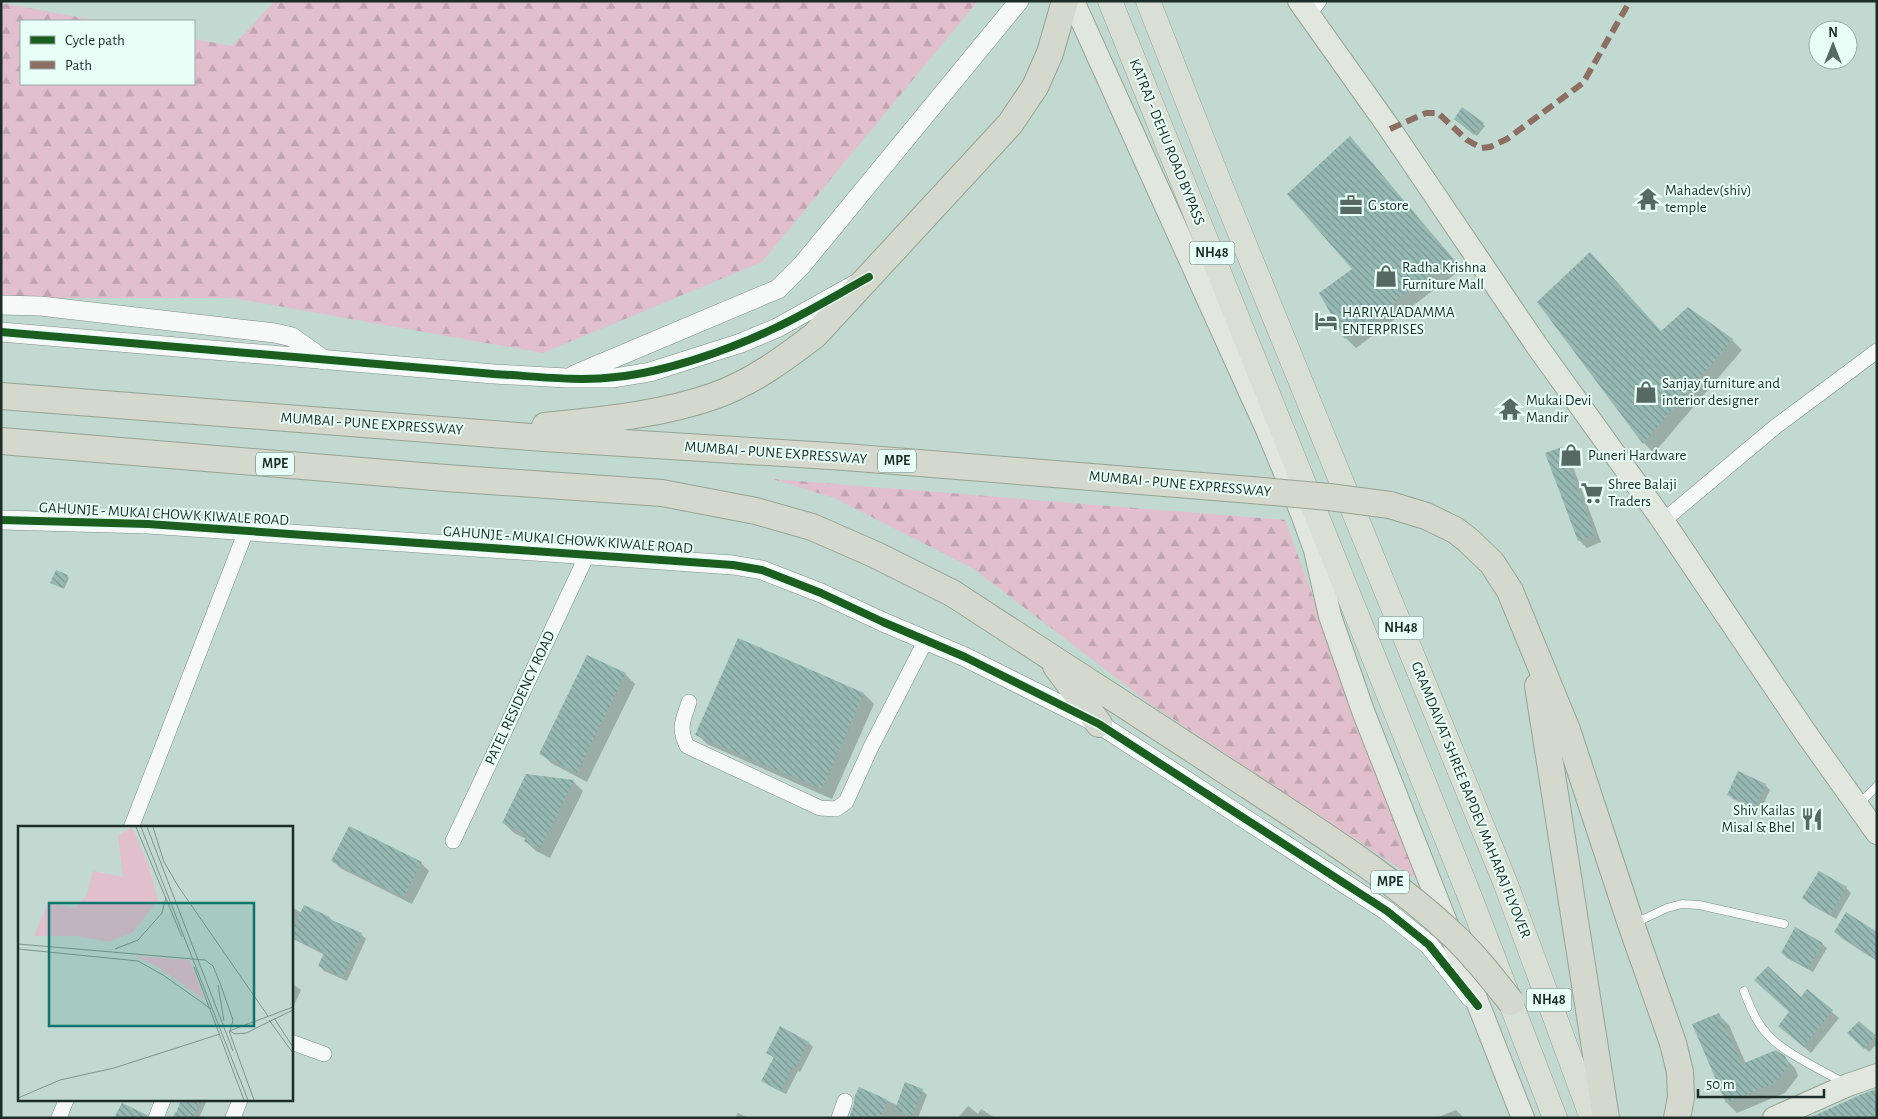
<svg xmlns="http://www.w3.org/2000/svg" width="1878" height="1119" viewBox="0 0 1878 1119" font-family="'Alegreya Sans',sans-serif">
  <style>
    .forest { fill: url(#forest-firs) }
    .shadow { fill: #0003 }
    .building { fill: url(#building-back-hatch) }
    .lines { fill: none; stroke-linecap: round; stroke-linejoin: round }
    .service-casing { stroke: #7c8f88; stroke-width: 9 }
    .minor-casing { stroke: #7c8f88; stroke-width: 16 }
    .tertiary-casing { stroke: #7c8f88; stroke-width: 20 }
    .primary-casing { stroke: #96a394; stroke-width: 24 }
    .trunk-casing { stroke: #96a394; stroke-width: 25 }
    .motorway-casing { stroke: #96a394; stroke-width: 28 }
    .service { stroke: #f6f9f8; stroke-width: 8 }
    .minor { stroke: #f6f9f8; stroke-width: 15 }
    .tertiary { stroke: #f6f9f8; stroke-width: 19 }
    .primary { stroke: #e1e6de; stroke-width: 22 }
    .trunk { stroke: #dadfd6; stroke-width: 24 }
    .motorway { stroke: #d4d8cd; stroke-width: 26 }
    .motorway-bridge-casing { stroke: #96a394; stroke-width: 28; stroke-linecap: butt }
    .motorway-bridge { stroke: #d4d8cd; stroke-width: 26 }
    .quiet { stroke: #8d6e63; stroke-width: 6; stroke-dasharray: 12 6; stroke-linecap: butt }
    .cycleway-casing { stroke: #e8fff7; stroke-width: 11 }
    .cycleway { stroke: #1b5e20; stroke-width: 8 }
    .labels { text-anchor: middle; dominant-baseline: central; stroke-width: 4; stroke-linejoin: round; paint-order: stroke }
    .shield { fill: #e8fff7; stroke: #596c66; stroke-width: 1 }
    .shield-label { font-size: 14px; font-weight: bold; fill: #1c2d28 }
    .street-label { font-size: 15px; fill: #1c2d28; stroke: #e8fff7 }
    .poi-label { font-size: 15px; fill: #1c2d28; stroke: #e8fff7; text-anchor: start }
    .inset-road { fill: none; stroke: #7f948d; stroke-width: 1 }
    .view { fill: #0f766e; fill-opacity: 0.15; stroke: #0f766e; stroke-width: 2.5 }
    .inset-edge { fill: none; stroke: #1c2d28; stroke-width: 2.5 }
  </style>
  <defs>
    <pattern id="forest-firs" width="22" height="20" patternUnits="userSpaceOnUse" patternTransform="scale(1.25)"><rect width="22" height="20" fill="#e1bfcd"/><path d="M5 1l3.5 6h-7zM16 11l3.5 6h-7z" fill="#c0a4b0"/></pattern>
    <pattern id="building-back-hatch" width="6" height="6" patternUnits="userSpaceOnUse" patternTransform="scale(1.25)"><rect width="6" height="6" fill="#97b9b4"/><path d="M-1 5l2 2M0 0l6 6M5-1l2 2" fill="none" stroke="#7a9792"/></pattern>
  </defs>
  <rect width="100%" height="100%" fill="#c1d9d0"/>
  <g class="forest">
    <polygon points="275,1 978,1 762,262 543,353 233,298 1,298 1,3 99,21 21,21 21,84 194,84 194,39 233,46"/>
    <polygon points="773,479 1285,520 1416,879 1149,703 974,569 834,498"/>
  </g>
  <g class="shadow">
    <polygon points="1457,121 1483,124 1485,126 1477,136"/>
    <polygon points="1350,137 1462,269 1356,348 1346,338 1321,293 1354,269"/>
    <polygon points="1539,303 1661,332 1688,308 1732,340 1742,350 1654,453 1644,443"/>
    <polygon points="1561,449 1569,456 1601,542 1587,548 1579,540"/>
    <polygon points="67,576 69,578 64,589 52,583"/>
    <polygon points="625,674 635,684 587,782 551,763 541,753"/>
    <polygon points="864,694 874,704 832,799 707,744 697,734"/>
    <polygon points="573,781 583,791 550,858 536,851 525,841 526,839 514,833 503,822"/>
    <polygon points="1765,785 1770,790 1760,811 1733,799 1729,794"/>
    <polygon points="350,827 421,863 429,871 412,904 340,868 333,861"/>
    <polygon points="1819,872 1846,888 1851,893 1836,919 1808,903 1804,898"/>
    <polygon points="305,906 330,918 335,923 361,934 366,939 347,981 324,971 320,966 325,955 291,938 291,907 302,913"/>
    <polygon points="1835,932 1877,934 1877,961 1843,939"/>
    <polygon points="1822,944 1827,948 1813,972 1787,958 1782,953"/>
    <polygon points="291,983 301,990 291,1012"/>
    <polygon points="1807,991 1839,1018 1811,1053 1779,1026"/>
    <polygon points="1719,1015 1729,1025 1746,1064 1784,1057 1795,1068 1798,1076 1785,1093 1737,1113 1727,1103 1694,1025"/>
    <polygon points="1859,1022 1877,1039 1877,1044 1869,1052 1849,1033"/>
    <polygon points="809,1043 813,1047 800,1072 798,1071 786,1094 768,1085 763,1080 774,1058 768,1053"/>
    <polygon points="859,1088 897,1105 922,1090 927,1095 918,1118 850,1118"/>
    <polygon points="183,1100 207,1100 199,1118 173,1118 175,1112 177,1113"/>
    <polygon points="968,1106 978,1114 981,1109 995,1118 958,1118"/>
    <polygon points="1456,1110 1464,1118 1436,1118"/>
    <polygon points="738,1113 748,1118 735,1118"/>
  </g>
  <g class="building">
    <polygon points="1462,107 1484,123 1474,135 1454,119"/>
    <polygon points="1350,136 1452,259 1345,339 1319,293 1352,269 1287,194"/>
    <polygon points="1590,252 1661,331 1688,307 1733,339 1643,444 1537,302"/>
    <polygon points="1562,447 1595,535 1578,541 1545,453"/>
    <polygon points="56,570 68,575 62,588 50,583"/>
    <polygon points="738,638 864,693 822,789 695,735"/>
    <polygon points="587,655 626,673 577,773 539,754"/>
    <polygon points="1738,771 1766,784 1755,807 1727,795"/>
    <polygon points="526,774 574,780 540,849 524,841 527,835 502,823"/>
    <polygon points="349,826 422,862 404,897 331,861"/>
    <polygon points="1819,871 1847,887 1830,915 1802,898"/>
    <polygon points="304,905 330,917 329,919 362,933 343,977 318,966 324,953 291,937 291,932"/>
    <polygon points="1846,912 1877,932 1877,960 1834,932"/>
    <polygon points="1795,927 1823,943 1808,968 1781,953"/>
    <polygon points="1768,966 1801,997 1807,989 1833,1010 1804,1047 1778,1026 1789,1012 1754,980"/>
    <polygon points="1719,1013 1742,1064 1776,1050 1785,1056 1789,1065 1775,1083 1726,1103 1692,1024"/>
    <polygon points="1859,1021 1876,1036 1864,1049 1847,1033"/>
    <polygon points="780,1026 809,1042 795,1068 793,1067 781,1091 761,1081 774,1057 766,1053"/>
    <polygon points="905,1082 923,1089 912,1116 895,1109"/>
    <polygon points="859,1087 888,1100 880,1118 849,1118 854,1104 854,1098"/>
    <polygon points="1877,1089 1877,1118 1809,1118 1862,1094"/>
    <polygon points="181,1100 200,1100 193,1118 174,1118"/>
    <polygon points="122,1103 147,1115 147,1118 114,1118"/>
  </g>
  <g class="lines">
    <defs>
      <g id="service">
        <polyline points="1859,804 1877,786"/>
        <polyline points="1635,923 1667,908 1682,904 1699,905 1784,924"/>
        <path d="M1744,991c6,16 12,31 24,44 16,18 54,35 76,48"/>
      </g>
      <g id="minor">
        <polyline points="1309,14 1319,1"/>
        <polyline points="1663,521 1775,427 1877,351"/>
        <path d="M689,702c-6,19 -11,25 -2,44l133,62 16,1 10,-7 25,-55 55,-107"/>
        <polyline points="131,828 246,531"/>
        <polyline points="453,841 587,555"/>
        <polyline points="291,1042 324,1054"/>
        <polyline points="59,1118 66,1100"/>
        <polyline points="156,1118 163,1100"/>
        <polyline points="233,1118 240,1100"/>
        <polyline points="839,1118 845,1101"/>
      </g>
      <g id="tertiary">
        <polyline points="1,305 40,306 275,333 292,337 324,360"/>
        <polyline points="1,332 494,374 566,378 614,378 650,372 741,343 777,328 854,285"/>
        <polyline points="574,375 778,289 802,265 1019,1"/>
        <polyline points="1,520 148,524 733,565 762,570 821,593 883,622 965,657 1099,724 1387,911 1429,945 1471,998"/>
      </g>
      <g id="primary">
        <polyline points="1073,1 1268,432 1302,514 1315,550 1330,616 1363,711 1523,1118"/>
        <polyline points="1299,1 1390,129 1537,346 1663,521 1805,732 1877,833"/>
        <polyline points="1774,1118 1848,1085 1877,1075"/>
      </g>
      <g id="trunk">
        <polyline points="1110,1 1470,897 1555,1118"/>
        <polyline points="1148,1 1220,184 1505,882 1592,1118"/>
      </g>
      <g id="motorway">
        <polyline points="1,396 544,438 845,457 1251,490"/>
        <path d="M545,426c56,-6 115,-11 169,-30 37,-13 70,-37 101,-61l195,-211 25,-37 15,-34 15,-52"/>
        <polyline points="1,441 446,478 662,493 756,511 812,527 876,555 952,593 1249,786"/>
        <polyline points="1390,505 1426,516 1455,530 1468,540 1492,563 1510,591 1567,730 1631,924 1673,1043 1680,1072 1681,1097 1677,1118"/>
        <polyline points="1056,666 1099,724"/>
        <polyline points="1538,686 1606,1118"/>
      </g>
    </defs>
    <use href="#service" class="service-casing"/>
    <use href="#minor" class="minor-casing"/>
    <use href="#tertiary" class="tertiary-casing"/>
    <use href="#primary" class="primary-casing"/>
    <use href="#trunk" class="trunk-casing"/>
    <use href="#motorway" class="motorway-casing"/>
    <use href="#service" class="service"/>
    <use href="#minor" class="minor"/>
    <use href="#tertiary" class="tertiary"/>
    <use href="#primary" class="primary"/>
    <use href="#trunk" class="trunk"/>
    <use href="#motorway" class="motorway"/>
    <defs>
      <g id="motorway-bridge">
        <polyline points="1251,490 1329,497 1390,505"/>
        <path d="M1249,786c71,47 144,92 205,150 21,20 39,43 57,66"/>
      </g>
    </defs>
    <use href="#motorway-bridge" class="motorway-bridge-casing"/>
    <use href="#motorway-bridge" class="motorway-bridge"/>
    <polyline class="quiet" points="1390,129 1426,113 1438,113 1467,140 1481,148 1490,147 1507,139 1583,83 1630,1"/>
    <defs>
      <g id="cycleway">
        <path d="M1,332l493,42c40,2 82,8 122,3 50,-5 113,-27 159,-49 32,-15 63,-34 94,-51"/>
        <polyline points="1,520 148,524 733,565 762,570 821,593 883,622 965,657 1099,724 1387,911 1429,945 1478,1006"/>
      </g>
    </defs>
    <use href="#cycleway" class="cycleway-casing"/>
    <use href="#cycleway" class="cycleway"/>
  </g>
  <defs>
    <symbol id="temple-bare" viewBox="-9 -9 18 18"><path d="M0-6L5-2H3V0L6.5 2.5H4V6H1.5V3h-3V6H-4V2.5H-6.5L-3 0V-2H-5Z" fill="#566963" stroke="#e8fff7" stroke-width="2.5" paint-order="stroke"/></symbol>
    <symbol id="office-bare" viewBox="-9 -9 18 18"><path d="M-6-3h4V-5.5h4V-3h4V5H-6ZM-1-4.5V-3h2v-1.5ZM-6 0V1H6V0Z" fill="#566963" stroke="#e8fff7" stroke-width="2.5" paint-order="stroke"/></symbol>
    <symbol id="shop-bare" viewBox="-9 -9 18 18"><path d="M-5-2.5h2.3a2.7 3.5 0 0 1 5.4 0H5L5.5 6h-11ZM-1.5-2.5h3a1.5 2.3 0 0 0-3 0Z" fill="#566963" stroke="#e8fff7" stroke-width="2.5" paint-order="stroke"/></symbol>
    <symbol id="hotel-bare" viewBox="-9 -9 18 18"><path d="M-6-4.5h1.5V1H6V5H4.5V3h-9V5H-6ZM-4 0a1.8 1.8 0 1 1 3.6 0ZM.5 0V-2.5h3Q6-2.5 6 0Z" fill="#566963" stroke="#e8fff7" stroke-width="2.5" paint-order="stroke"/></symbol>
    <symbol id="supermarket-bare" viewBox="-9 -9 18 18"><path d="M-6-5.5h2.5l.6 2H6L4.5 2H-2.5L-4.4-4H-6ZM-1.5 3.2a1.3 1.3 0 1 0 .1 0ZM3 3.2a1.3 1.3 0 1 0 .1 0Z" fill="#566963" stroke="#e8fff7" stroke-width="2.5" paint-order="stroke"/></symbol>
    <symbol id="restaurant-bare" viewBox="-9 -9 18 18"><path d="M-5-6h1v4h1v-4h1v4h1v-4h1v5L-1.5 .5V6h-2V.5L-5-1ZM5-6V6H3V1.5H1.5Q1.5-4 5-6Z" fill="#566963" stroke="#e8fff7" stroke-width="2.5" paint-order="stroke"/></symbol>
  </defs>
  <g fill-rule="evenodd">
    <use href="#temple-bare" x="1632" y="183" width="32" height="32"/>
    <use href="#office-bare" x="1335" y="189" width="32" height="32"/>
    <use href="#shop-bare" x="1370" y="260" width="32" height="32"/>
    <use href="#hotel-bare" x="1310" y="305" width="32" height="32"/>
    <use href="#shop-bare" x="1630" y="376" width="32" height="32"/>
    <use href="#temple-bare" x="1494" y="393" width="32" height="32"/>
    <use href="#shop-bare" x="1555" y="439" width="32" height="32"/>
    <use href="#supermarket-bare" x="1576" y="477" width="32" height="32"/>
    <use href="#restaurant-bare" x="1796" y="803" width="32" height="32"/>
  </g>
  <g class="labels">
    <g class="shield">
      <rect x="1189.5" y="241.5" width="45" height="23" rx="4"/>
      <rect x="878" y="449.5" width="38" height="23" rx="4"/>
      <rect x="256" y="452.5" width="38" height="23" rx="4"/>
      <rect x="1378.5" y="616.5" width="45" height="23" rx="4"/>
      <rect x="1371" y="870.5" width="38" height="23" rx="4"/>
      <rect x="1526.5" y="988.5" width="45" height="23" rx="4"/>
    </g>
    <g class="shield-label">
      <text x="1212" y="253">NH48</text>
      <text x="897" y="461">MPE</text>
      <text x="275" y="464">MPE</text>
      <text x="1401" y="628">NH48</text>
      <text x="1390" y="882">MPE</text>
      <text x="1549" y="1000">NH48</text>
    </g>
    <g class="street-label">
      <text transform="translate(1167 142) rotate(68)">KATRAJ - DEHU ROAD BYPASS</text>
      <text transform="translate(372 424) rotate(4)">MUMBAI - PUNE EXPRESSWAY</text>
      <text transform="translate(776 453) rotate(4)">MUMBAI - PUNE EXPRESSWAY</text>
      <text transform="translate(1180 484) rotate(5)">MUMBAI - PUNE EXPRESSWAY</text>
      <text transform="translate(164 514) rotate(3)">GAHUNJE - MUKAI CHOWK KIWALE ROAD</text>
      <text transform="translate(568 540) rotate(4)">GAHUNJE - MUKAI CHOWK KIWALE ROAD</text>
      <text transform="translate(520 698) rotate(-65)">PATEL RESIDENCY ROAD</text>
      <text transform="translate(1471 800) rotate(68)">GRAMDAIVAT SHREE BAPDEV MAHARAJ FLYOVER</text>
    </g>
    <g class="poi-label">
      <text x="1665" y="190">Mahadev(shiv)<tspan x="1665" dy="17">temple</tspan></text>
      <text x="1368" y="205">G store</text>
      <text x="1402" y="267">Radha Krishna<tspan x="1402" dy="17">Furniture Mall</tspan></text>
      <text x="1342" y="312">HARIYALADAMMA<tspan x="1342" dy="17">ENTERPRISES</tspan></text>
      <text x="1662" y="383">Sanjay furniture and<tspan x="1662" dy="17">interior designer</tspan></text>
      <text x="1526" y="400">Mukai Devi<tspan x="1526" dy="17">Mandir</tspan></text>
      <text x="1588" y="455">Puneri Hardware</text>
      <text x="1608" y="484">Shree Balaji<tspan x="1608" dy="17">Traders</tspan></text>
      <text x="1795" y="810" text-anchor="end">Shiv Kailas<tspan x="1795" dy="17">Misal &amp; Bhel</tspan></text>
    </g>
  </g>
  <g transform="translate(18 826)">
    <rect width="275" height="275" fill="#c1d9d0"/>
    <path d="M114,1l17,39 9,35 -25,31 -24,10 -34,-6h-41l14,-33 27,5 12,-13 6,-24 30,6 -5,-41zM116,130l56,4 14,39 -48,-33z" fill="#e1bfcd"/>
    <path class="inset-road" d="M118,1l46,110M123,1l107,273M129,1l86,224M135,1l11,35 14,24 90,130M0,118l187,16 8,6 7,17 13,37 -3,11M0,123l120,12 25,14 48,34M97,123l23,-9 24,-27 4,-16M176,141l50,133M200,159l6,36M256,192l19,29M251,194l24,33M211,205l64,-24M211,205l25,69M212,205l5,3 11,-1 47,-23M0,272l42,-18 54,-12 106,-34"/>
    <path class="view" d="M31,77h205v123h-205z"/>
    <rect width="275" height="275" class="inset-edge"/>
  </g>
  <rect width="1878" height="1119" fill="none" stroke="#1c2d28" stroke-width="5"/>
  <rect x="20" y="20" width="175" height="65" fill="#e8fff7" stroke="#96aba4"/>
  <rect x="30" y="36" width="25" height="8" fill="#1b5e20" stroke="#96aba4"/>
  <text x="65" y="45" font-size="15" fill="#1c2d28">Cycle path</text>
  <rect x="30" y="61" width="25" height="8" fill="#8d6e63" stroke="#96aba4"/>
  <text x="65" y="70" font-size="15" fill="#1c2d28">Path</text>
  <g transform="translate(1833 45)"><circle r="24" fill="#e8fff7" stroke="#96aba4"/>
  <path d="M0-4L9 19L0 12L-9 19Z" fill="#566963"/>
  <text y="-8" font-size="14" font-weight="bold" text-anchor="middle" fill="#1c2d28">N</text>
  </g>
  <path d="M1698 1089v8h126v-8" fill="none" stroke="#1c2d28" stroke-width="2.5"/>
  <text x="1706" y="1089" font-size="15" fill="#1c2d28" stroke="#e8fff7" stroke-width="4" paint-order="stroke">50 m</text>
</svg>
